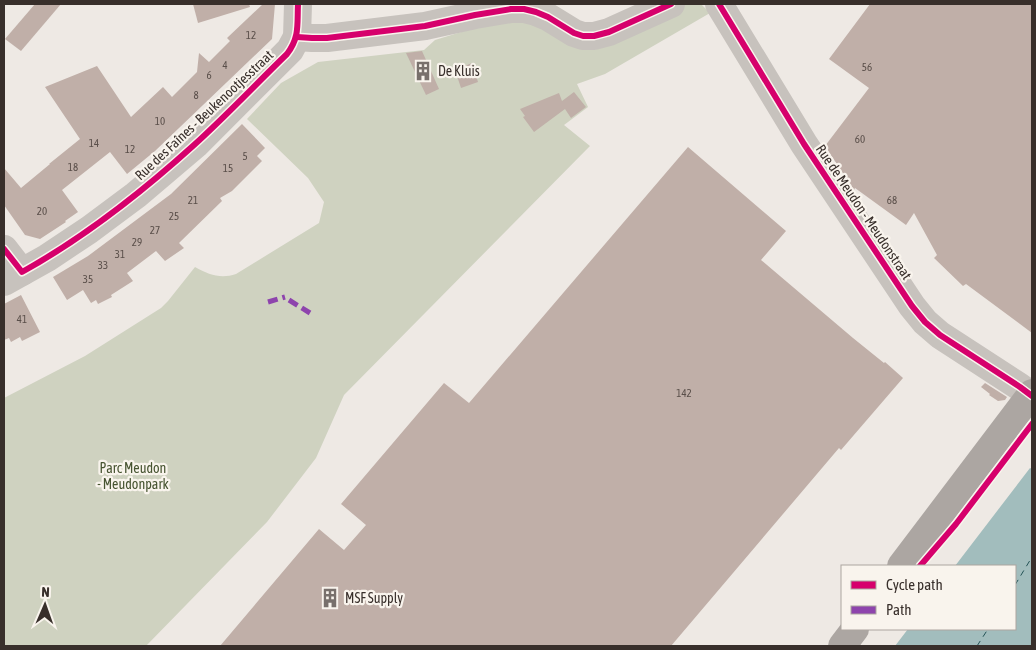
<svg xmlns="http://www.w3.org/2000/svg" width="1036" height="650" viewBox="0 0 1036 650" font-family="'Asap Condensed',sans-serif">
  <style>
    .green { fill: #cfd2c0 }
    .water { fill: #a2bdbd }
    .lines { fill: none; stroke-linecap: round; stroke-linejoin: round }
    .ferry { stroke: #245356; stroke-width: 1; stroke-dasharray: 6 5; stroke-linecap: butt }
    .building { fill: #c0afa8 }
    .minor { stroke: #c7c2bd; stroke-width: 28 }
    .major { stroke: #aca6a2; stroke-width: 28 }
    .quiet { stroke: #8e44ad; stroke-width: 5; stroke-dasharray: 10 5; stroke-linecap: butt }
    .cycleway-casing { stroke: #f9f4ed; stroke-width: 9 }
    .cycleway { stroke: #d6006c; stroke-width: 6 }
    .labels { text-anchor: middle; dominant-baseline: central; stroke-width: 4.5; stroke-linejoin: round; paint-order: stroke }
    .number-label { font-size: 11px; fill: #5a4f4a }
    .poi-label { font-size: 14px; fill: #382f2b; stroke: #f9f4ed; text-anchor: start }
    .street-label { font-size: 14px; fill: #382f2b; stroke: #f9f4ed }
    .park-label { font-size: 14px; fill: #475431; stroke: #f9f4ed }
  </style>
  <rect width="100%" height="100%" fill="#eee9e4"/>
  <path class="green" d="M678,4h23l9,9 -105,61 -28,10 11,23 -24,18 26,21 -246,249 -28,63 -49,64 -121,124h-142v-248l81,-42 76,-48 7,-7 27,-34c14,8 26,12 41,7l83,-51 5,-21 -16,-24 -61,-59 34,-36 37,-21 106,-12 11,-10 36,-11 47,-11 49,17z"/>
  <polygon class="water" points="1030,468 1032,469 1032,646 895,646 908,629 1015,629 1015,566 955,566"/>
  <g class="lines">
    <g class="ferry">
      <polyline points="1015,585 1032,557"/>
      <polyline points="977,646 988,629"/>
    </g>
  </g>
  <g class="building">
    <polygon points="35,4 61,4 21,51 5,39"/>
    <polygon points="193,4 249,4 250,7 198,23"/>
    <polygon points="263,4 275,4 272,39 155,151 127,174 110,152 62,190 78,212 65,221 66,222 40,239 25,235 4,205 4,168 21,188 50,164 49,164 80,139 45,87 97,66 131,117 163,87 172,97 197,72 199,53 209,62 230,41 227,38"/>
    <polygon points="870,4 1032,4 1032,333 966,284 963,286 934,258 937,255 914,213 906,225 855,188 854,190 825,146 869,88 829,59"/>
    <polygon points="422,51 439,89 426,95 406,53"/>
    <polygon points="472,63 478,82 461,88 455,70"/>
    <polygon points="574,92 586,107 571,118 565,109 534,132 523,117 525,116 520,109 559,93 562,101"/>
    <polygon points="242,124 265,148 257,156 262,161 232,191 220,198 222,201 179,243 184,248 165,261 156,251 127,273 133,281 111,295 112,297 98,304 96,300 91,303 83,290 67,300 53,277 88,256 171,194"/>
    <polygon points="688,147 786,231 761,260 853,338 884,363 885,362 903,378 841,450 839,448 671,646 220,646 319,529 344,550 366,525 341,504 444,383 469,403"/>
    <polygon points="21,295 40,332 22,341 20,337 11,342 9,338 4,340 4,304"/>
    <polygon points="985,383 1007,397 1005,400 998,401 989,395 990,394 981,387"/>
  </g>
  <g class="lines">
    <g class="minor">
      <polyline points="719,4 804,144 912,306 925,322 940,335 1020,387 1031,395"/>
      <polyline points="297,37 312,38 327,38 425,26 475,15 511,9 524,9 536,12 548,17 574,33 583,36 594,36 609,32 671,4"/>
      <polyline points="4,249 22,272"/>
      <polyline points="4,282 47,258 89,230 136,195 196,144 290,50 297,37 298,4"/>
    </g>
    <g class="major">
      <polyline points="901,566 1032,393"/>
      <polyline points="842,646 855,629"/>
    </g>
    <g class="quiet">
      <polyline points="289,300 310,313"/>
      <polyline points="268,302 285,297"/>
    </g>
    <defs>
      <g id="cycleway">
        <polyline points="719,4 804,144 912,306 925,322 940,335 1020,387 1032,396"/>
        <polyline points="297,37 312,38 327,38 425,26 475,15 511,9 524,9 536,12 548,17 574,33 583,36 594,36 609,32 671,4"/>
        <path d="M4,249l18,23c63,-35 119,-79 172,-127 32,-29 62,-61 93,-91 13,-17 10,-30 11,-50"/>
        <polyline points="920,566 956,524 1032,424"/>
      </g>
    </defs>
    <use href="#cycleway" class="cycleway-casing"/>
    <use href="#cycleway" class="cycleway"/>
  </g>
  <defs>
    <symbol id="building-bare" viewBox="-9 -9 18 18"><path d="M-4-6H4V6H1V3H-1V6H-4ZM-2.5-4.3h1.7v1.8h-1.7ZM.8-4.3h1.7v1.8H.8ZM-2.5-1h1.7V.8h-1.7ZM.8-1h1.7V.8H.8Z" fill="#78706c" stroke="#f9f4ed" stroke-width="2.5" paint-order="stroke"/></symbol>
  </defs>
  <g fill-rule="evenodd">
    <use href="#building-bare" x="409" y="57" width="28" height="28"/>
    <use href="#building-bare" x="316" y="584" width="28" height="28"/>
  </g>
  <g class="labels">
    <g class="number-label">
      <text x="251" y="35">12</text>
      <text x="225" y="65">4</text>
      <text x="867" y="67">56</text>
      <text x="209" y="75">6</text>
      <text x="196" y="95">8</text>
      <text x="160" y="121">10</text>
      <text x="860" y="139">60</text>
      <text x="94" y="143">14</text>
      <text x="130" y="149">12</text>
      <text x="245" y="156">5</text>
      <text x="73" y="167">18</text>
      <text x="228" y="168">15</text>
      <text x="193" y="200">21</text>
      <text x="892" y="200">68</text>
      <text x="42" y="211">20</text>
      <text x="174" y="216">25</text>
      <text x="155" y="230">27</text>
      <text x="137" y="242">29</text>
      <text x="120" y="254">31</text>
      <text x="103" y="265">33</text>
      <text x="88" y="279">35</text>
      <text x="22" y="319">41</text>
      <text x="684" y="393">142</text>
    </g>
    <g class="poi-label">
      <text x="438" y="71">De Kluis</text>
      <text x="345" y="598">MSF Supply</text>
    </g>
    <g class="street-label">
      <text transform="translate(204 115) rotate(-43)">Rue des Faînes - Beukenootjesstraat</text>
      <text transform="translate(864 212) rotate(56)">Rue de Meudon - Meudonstraat</text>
    </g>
    <g class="park-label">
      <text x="133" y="468">Parc Meudon<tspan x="133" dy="16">- Meudonpark</tspan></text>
    </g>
  </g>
  <rect width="1036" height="650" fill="none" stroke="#382f2b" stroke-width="10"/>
  <rect x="841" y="565" width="175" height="65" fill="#f9f4ed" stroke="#aca59f"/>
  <rect x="851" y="581" width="25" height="8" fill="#d6006c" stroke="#aca59f"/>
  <text x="886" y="590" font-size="15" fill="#382f2b">Cycle path</text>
  <rect x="851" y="606" width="25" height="8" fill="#8e44ad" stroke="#aca59f"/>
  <text x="886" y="615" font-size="15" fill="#382f2b">Path</text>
  <g transform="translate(45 605) rotate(2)" stroke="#f9f4ed" stroke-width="4" paint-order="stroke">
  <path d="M0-4L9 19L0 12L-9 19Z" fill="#382f2b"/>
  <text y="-8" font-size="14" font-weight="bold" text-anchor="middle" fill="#382f2b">N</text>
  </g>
</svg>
